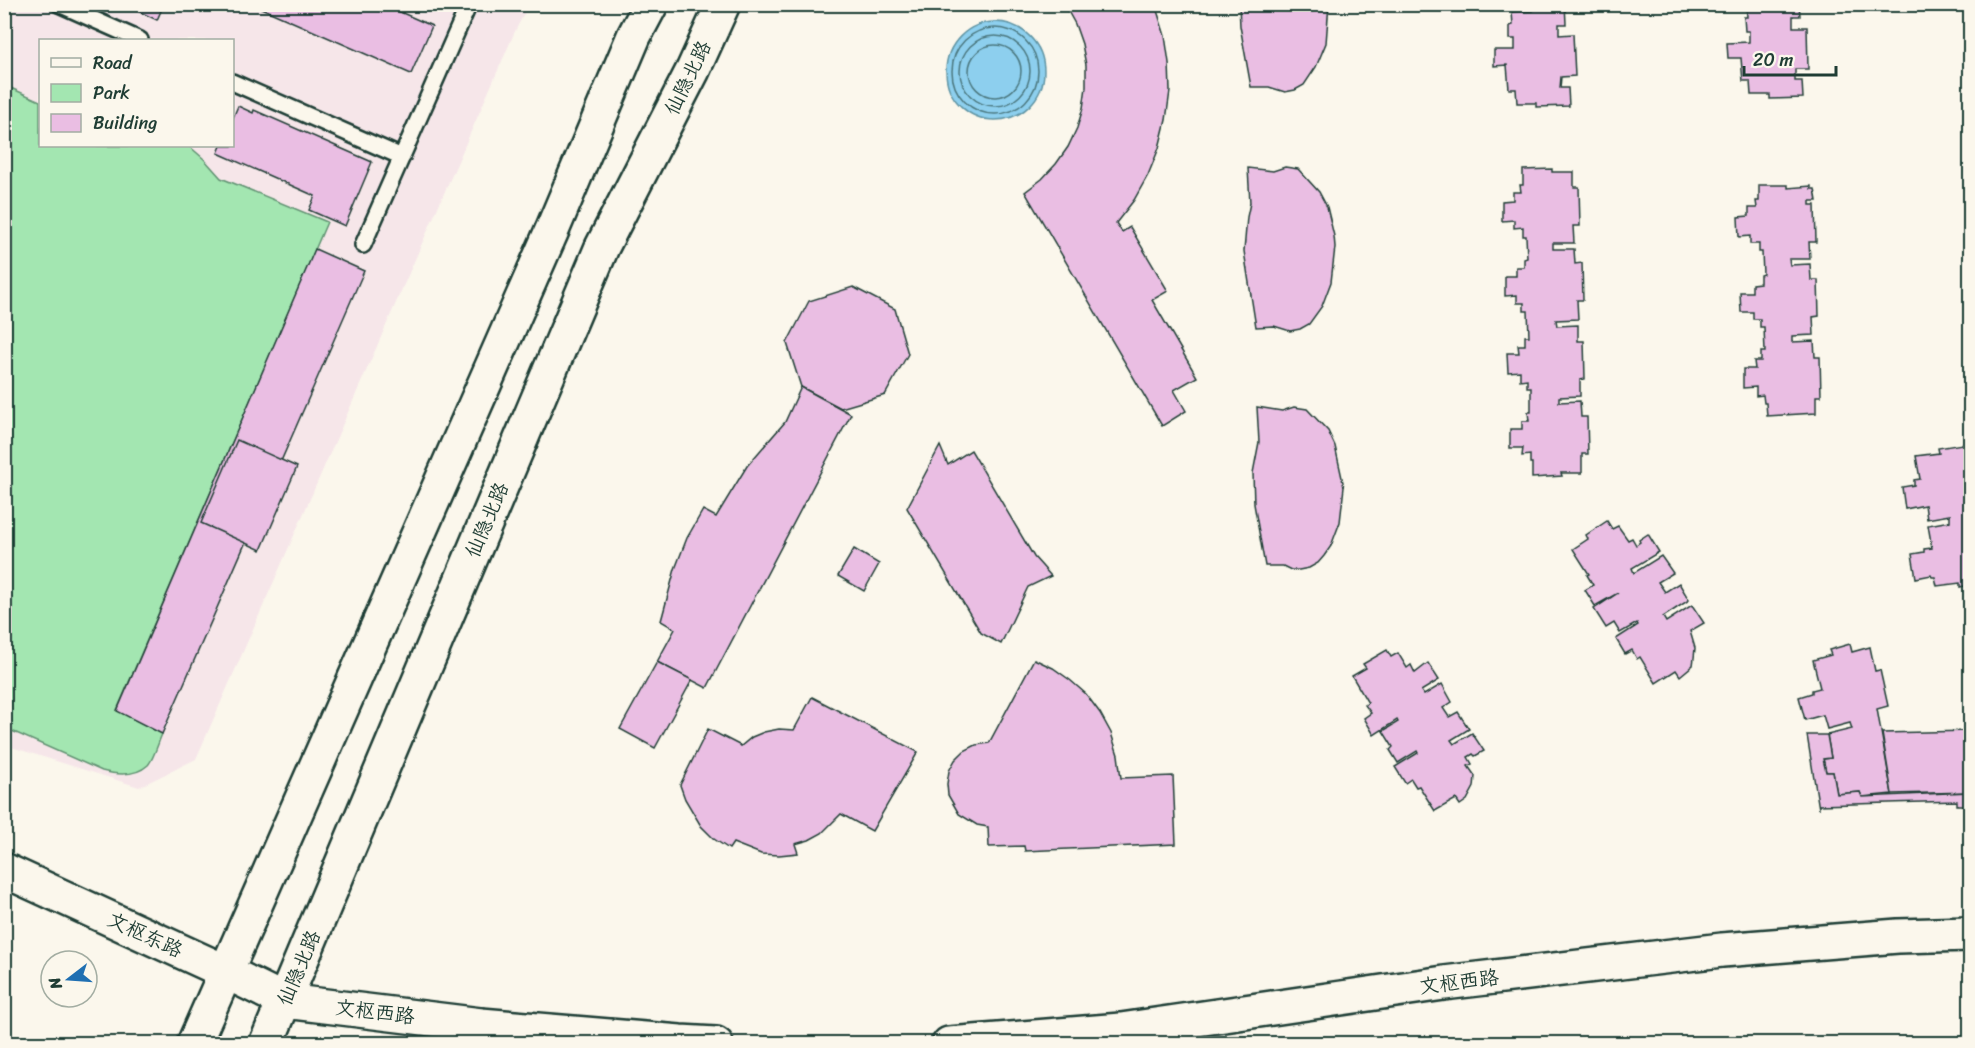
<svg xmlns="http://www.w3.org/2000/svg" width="1975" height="1048" viewBox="0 0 1975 1048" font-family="Sriracha,'LXGW WenKai TC',sans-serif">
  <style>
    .built { fill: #f6e6e9; fill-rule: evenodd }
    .green { fill: #a3e6b1; stroke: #619272; stroke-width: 1.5 }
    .water { fill: #8dcfee; stroke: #6195a4; stroke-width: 1.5 }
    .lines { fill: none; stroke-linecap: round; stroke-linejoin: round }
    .shore { stroke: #4b777e; stroke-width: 1.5 }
    .building { fill: #eabee3; stroke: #1f3d34; stroke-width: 1.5 }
    .service-casing { stroke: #1f3d34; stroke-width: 20 }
    .tertiary-casing { stroke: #1f3d34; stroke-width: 38 }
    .primary-casing { stroke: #1f3d34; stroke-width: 38 }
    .service { stroke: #fbf7ec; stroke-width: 15 }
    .tertiary { stroke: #fbf7ec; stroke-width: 33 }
    .primary { stroke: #fbf7ec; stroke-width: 33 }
    .labels { text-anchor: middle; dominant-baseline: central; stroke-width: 4.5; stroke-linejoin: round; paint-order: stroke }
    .street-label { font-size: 20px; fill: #1f3d34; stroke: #fbf7ec }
  </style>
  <rect width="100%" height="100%" fill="#fbf7ec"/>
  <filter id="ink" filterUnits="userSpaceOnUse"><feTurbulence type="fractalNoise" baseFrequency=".0167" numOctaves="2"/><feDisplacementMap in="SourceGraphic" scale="12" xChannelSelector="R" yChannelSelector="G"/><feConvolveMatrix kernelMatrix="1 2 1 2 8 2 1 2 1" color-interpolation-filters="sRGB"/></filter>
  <g filter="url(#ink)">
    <path class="built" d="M5,5h524l-13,24 -320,730 -57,28 -134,-42zM40,40h192v106h-192z"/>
    <path class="green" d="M4,85l36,16v45h149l15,13 17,19 106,44 -210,488 45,24c-4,9 -8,24 -14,31 -13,12 -31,10 -46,6l-97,-43z"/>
    <circle class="water" cx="995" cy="71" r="49"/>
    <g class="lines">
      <g class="shore">
        <circle cx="995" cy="71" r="43"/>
        <circle cx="995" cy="71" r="35"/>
        <circle cx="995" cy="71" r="26"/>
      </g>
    </g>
    <g class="building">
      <polygon points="123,4 164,4 157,20"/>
      <polygon points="252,4 382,4 432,26 411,74"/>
      <polygon points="386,4 406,4 403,13 385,6"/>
      <polygon points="1155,4 1165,36 1169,63 1170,91 1166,120 1159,148 1148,175 1134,200 1116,223 1122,232 1130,227 1168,291 1152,300 1197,377 1174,390 1186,411 1162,426 1025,192 1042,179 1056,164 1068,147 1077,128 1083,108 1086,87 1086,65 1082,44 1075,24 1064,4"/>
      <polygon points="1239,4 1329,4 1326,43 1316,67 1304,85 1295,90 1285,92 1269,87 1251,87 1240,26"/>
      <polygon points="1533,4 1565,4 1566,24 1559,24 1559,35 1573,34 1575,76 1561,77 1560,88 1568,88 1569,106 1536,107 1536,103 1517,103 1516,89 1509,89 1507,65 1494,66 1494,50 1515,50 1515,39 1510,39 1510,26 1513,25 1512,12 1533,11"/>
      <polygon points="1746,4 1799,4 1800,16 1793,16 1793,27 1807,27 1808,69 1795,69 1795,81 1802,81 1803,98 1770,99 1770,95 1751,95 1750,81 1743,81 1741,58 1728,58 1727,43 1749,42 1749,31 1745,31 1744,17 1747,17"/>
      <polygon points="238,106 253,113 254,110 372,162 345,226 309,210 315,196 218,153 221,146 232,146 232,120"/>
      <polygon points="1285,167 1298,169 1319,192 1327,207 1334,236 1335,247 1331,282 1322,306 1309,324 1300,329 1290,331 1274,326 1256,327 1244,251 1247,217 1250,203 1248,168 1273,171"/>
      <polygon points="1552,169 1552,172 1574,172 1574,187 1579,187 1580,226 1573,226 1574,243 1553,243 1553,249 1574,249 1575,264 1582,263 1583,300 1577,300 1578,319 1556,320 1557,326 1578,325 1578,341 1584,341 1585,379 1580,380 1580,396 1559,397 1559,402 1580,401 1581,417 1587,417 1588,454 1582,454 1582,473 1561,473 1562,476 1532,478 1532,463 1530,463 1530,455 1522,456 1523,448 1510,448 1510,429 1522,429 1522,421 1529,421 1528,412 1531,412 1531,387 1527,387 1527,379 1520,380 1520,371 1508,372 1507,353 1519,353 1518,345 1525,345 1525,336 1529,336 1528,311 1524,311 1524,303 1517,303 1517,295 1505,296 1505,276 1516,276 1516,267 1524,267 1524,259 1527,258 1526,236 1523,236 1523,227 1514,228 1514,220 1502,221 1502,201 1513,200 1513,192 1521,192 1520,185 1523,185 1523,170"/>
      <polygon points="1759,185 1788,185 1788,188 1811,186 1811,189 1815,189 1817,201 1810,201 1810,205 1815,205 1816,242 1809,242 1810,259 1789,259 1790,265 1810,264 1811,280 1818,280 1819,316 1813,317 1814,335 1792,336 1792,342 1814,341 1815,357 1820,357 1821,396 1816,396 1816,413 1767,416 1766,403 1764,403 1763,395 1756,396 1756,387 1743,388 1743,369 1755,369 1754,361 1761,361 1761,352 1765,352 1764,327 1760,327 1760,319 1753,319 1753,312 1741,312 1740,292 1752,292 1752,284 1760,283 1760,275 1763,274 1762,252 1759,252 1759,244 1750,244 1750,236 1739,237 1738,217 1749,216 1749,208 1757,208 1756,201 1759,201"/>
      <polygon points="315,249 364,271 162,734 117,711"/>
      <polygon points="853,287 895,309 908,354 885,395 841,408 801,387 787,343 809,301"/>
      <polygon points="801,387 851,414 707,688 657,662 675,629 661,621 675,569 687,538 703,510 716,517 747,466 785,422"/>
      <polygon points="1257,407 1282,411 1294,407 1307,409 1328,431 1335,446 1344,487 1340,522 1331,546 1324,556 1318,563 1309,568 1299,570 1291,570 1283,566 1265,566 1254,504 1253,473 1259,442"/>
      <polygon points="237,440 297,467 261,550 201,523"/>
      <polygon points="1968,443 1970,458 1970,585 1960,587 1960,583 1937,586 1935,577 1932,577 1931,575 1916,578 1912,554 1924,552 1924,549 1932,548 1928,525 1950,521 1950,515 1927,519 1925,505 1905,509 1902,487 1914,485 1914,480 1920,479 1916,456 1939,453 1938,448"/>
      <polygon points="940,446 948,465 971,450 1034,557 1051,576 1028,587 1001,644 981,633 907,508"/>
      <polygon points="1607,521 1612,529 1618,526 1628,540 1632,538 1636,545 1640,542 1639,540 1648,534 1659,552 1632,568 1634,573 1661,556 1673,573 1658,582 1665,592 1679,583 1689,600 1663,617 1666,622 1692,605 1704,623 1690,631 1695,648 1694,658 1693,665 1680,676 1676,670 1656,683 1640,657 1637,659 1632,650 1625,654 1616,639 1638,625 1637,623 1620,633 1614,623 1606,628 1594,609 1618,593 1595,606 1585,590 1593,585 1587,575 1589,574 1573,549 1588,539 1586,535"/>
      <polygon points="854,549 879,564 864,591 838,576"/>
      <polygon points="1850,644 1852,652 1870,647 1875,671 1880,670 1888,706 1877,709 1892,794 1862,797 1860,792 1837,794 1833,772 1826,772 1823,759 1831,758 1827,735 1852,729 1850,723 1827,729 1823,715 1805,720 1799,697 1812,693 1812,690 1820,688 1813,660 1831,655 1829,650"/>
      <polygon points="1387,650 1391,657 1398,653 1407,668 1411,665 1415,673 1428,663 1439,680 1421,691 1424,695 1442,684 1452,702 1443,708 1449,717 1458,712 1469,729 1451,740 1454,744 1472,733 1484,751 1475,756 1473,754 1468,757 1472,764 1468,766 1475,776 1474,787 1467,800 1460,805 1456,799 1435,811 1419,786 1416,787 1411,779 1405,783 1395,767 1418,753 1417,751 1398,763 1390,750 1393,747 1383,731 1398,722 1397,720 1374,735 1364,718 1371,713 1365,705 1368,703 1352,676 1366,668 1363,664"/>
      <polygon points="1034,659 1053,668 1070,680 1086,694 1100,713 1111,733 1118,755 1121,778 1173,776 1176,844 1025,851 1024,846 989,847 988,827 977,825 959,814 948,795 947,784 949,771 955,760 964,751 976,745 989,743"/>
      <polygon points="657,662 692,680 655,748 620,729"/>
      <polygon points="812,697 918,752 872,831 841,814 822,833 809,840 795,844 798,853 779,855 761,854 733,843 729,849 714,839 701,826 685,799 680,785 708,729 741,746 752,737 764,732 779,729 794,730"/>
      <polygon points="1970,731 1970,792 1892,794 1882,733"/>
      <polygon points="1807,735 1827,735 1831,758 1823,759 1826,772 1833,772 1837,794 1860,792 1862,797 1970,792 1970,805 1957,805 1957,801 1819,805 1819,809"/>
    </g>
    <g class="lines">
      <defs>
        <g id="service">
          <polyline points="59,4 140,40"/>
          <polyline points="232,82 402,157"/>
          <polyline points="363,245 469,4"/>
        </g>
        <g id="tertiary">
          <polyline points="4,870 226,972 285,1001 481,1025 680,1042 716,1044"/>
          <polyline points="949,1044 1121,1030 1444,983 1722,950 1898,936 1970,934"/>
        </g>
        <g id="primary">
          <polyline points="194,1044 553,228 634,36 651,4"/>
          <polyline points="266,1044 602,247 693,70 723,4"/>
        </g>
      </defs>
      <use href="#service" class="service-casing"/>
      <use href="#tertiary" class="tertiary-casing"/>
      <use href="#primary" class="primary-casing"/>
      <use href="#service" class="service"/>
      <use href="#tertiary" class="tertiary"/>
      <use href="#primary" class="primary"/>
    </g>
  </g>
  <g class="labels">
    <g class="street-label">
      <text transform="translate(688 78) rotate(-64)">仙隐北路</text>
      <text transform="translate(487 520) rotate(-67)">仙隐北路</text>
      <text transform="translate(145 935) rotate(25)">文枢东路</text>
      <text transform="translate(299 968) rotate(-67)">仙隐北路</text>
      <text transform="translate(1459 982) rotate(-7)">文枢西路</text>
      <text transform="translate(375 1012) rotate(7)">文枢西路</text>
    </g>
  </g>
  <rect width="1975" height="1048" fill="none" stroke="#fbf7ec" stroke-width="24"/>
  <rect x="12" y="12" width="1951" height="1024" fill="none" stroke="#1f3d34" stroke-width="2" filter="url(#ink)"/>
  <rect x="39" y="39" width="195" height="108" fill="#fbf7ec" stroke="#a3ada2" stroke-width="1.5"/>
  <rect x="51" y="58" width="30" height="9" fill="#fbf7ec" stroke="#a3ada2" stroke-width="1.5"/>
  <text x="93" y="69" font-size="18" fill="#1f3d34">Road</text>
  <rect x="51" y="84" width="30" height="18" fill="#a3e6b1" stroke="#a3ada2" stroke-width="1.5"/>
  <text x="93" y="99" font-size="18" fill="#1f3d34">Park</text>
  <rect x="51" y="114" width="30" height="18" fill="#eabee3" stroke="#a3ada2" stroke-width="1.5"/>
  <text x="93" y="129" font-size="18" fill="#1f3d34">Building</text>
  <g transform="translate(69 979) rotate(253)"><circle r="28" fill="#fbf7ec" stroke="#a3ada2" stroke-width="1.5"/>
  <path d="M0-4.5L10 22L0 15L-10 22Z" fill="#1f6fb2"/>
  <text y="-9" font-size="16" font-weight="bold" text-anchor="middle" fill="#1f3d34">N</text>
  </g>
  <path d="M1744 66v9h92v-9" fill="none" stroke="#1f3d34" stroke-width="3"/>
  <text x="1753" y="66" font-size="18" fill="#1f3d34" stroke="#fbf7ec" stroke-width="4.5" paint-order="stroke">20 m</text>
</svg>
